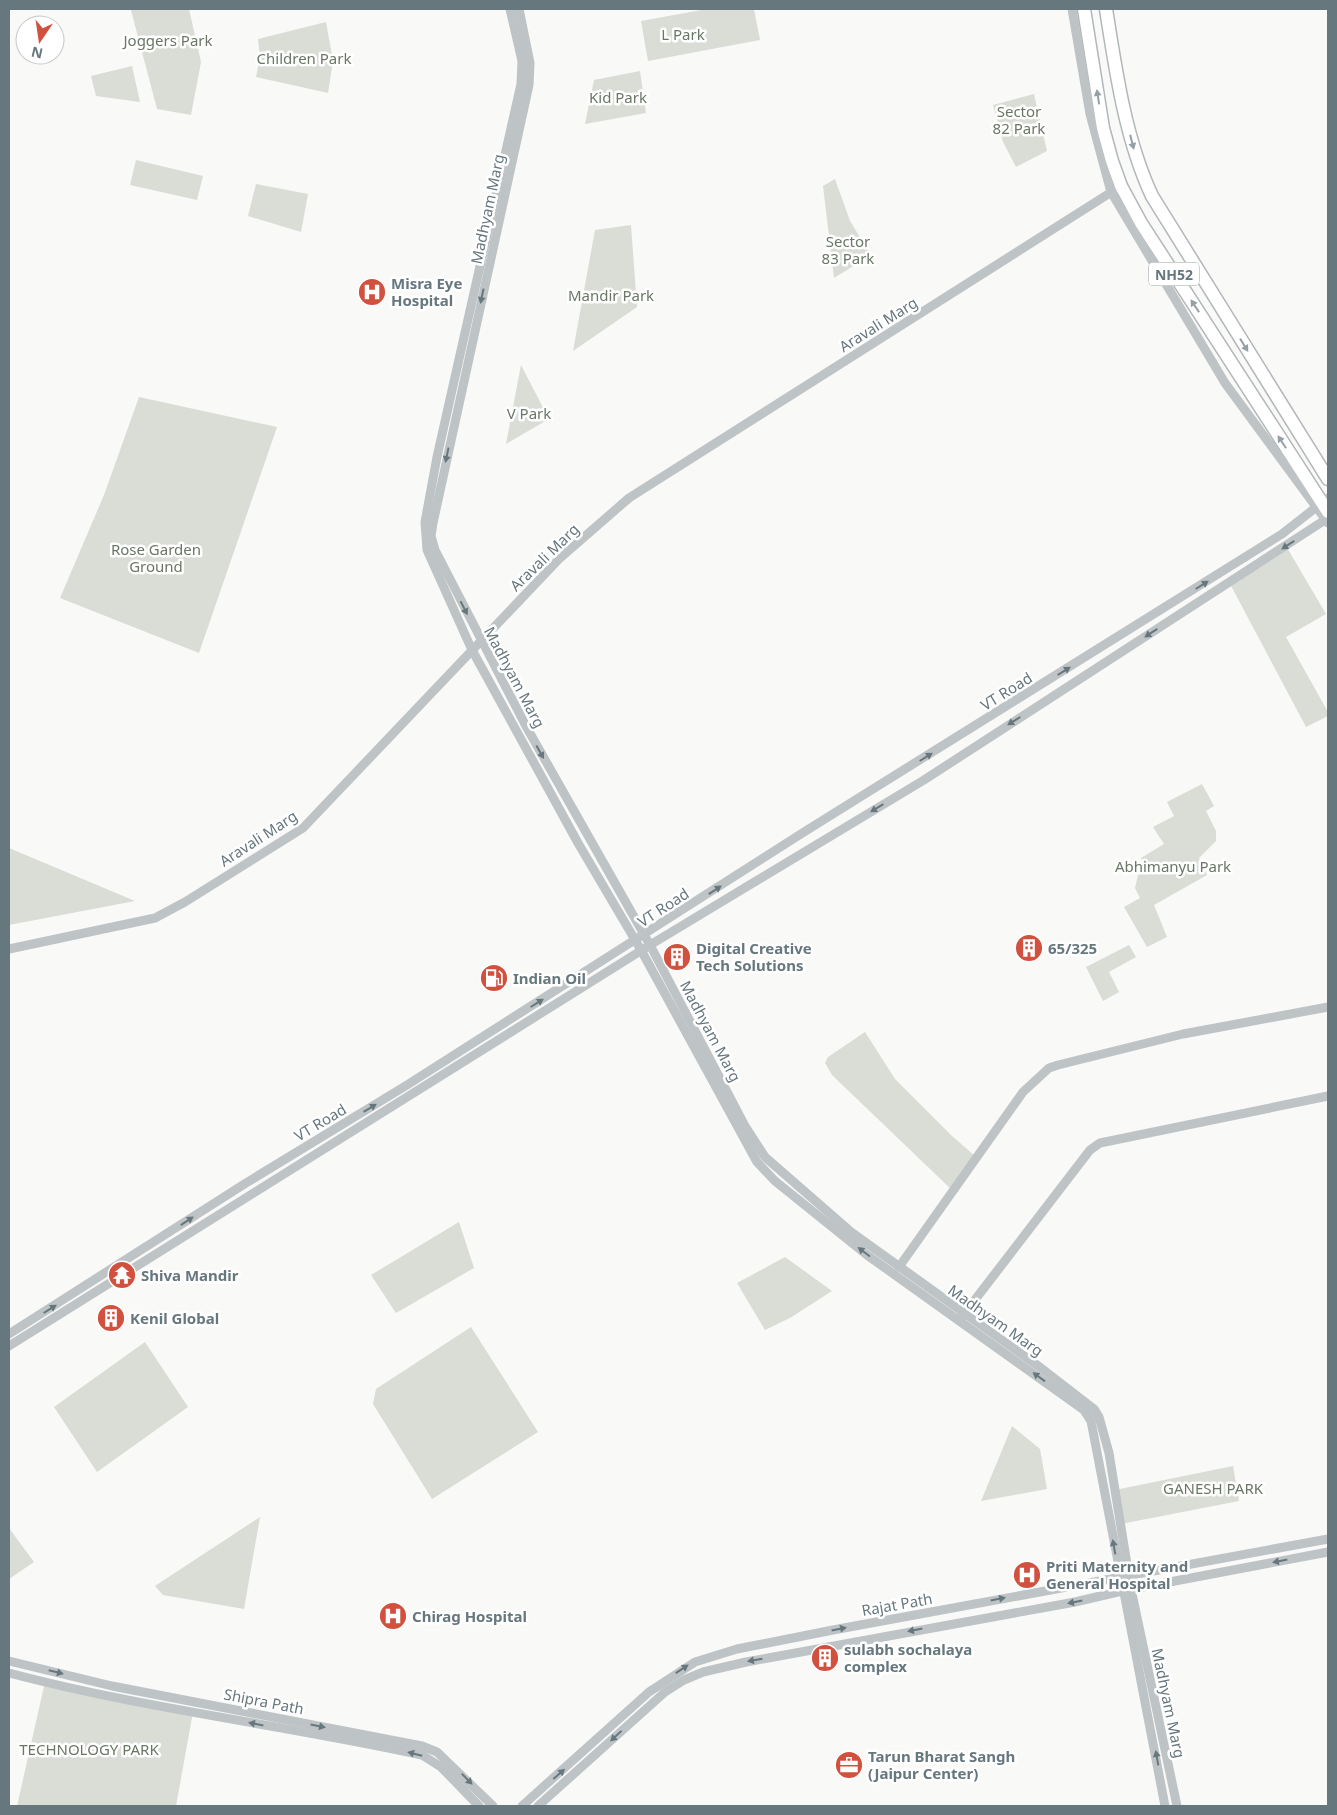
<svg xmlns="http://www.w3.org/2000/svg" width="1337" height="1815" viewBox="0 0 1337 1815" font-family="'Noto Sans',sans-serif">
  <style>
    .green { fill: #d9ddd6 }
    .lines { fill: none; stroke-linecap: round; stroke-linejoin: round }
    .highway-casing { stroke: #b2b7b9; stroke-width: 15 }
    .minor { stroke: #bec3c6; stroke-width: 9 }
    .highway { stroke: #fff; stroke-width: 12 }
    .oneway { fill: #94a0a5 }
    .oneway2 { fill: #66777e }
    .labels { text-anchor: middle; dominant-baseline: central; stroke-width: 5; stroke-linejoin: round; paint-order: stroke }
    .shield { fill: #fff; stroke: #94a0a5; stroke-width: 1 }
    .shield-label { font-size: 14px; font-weight: bold; fill: #66777e }
    .park-label { font-size: 15px; fill: #6a7765; stroke: #fff }
    .street-label { font-size: 15px; fill: #66777e; stroke: #fff }
    .poi-label { font-size: 15px; font-weight: bold; fill: #66777e; stroke: #fff; text-anchor: start }
  </style>
  <rect width="100%" height="100%" fill="#f9f9f7"/>
  <g class="green">
    <polygon points="135,9 189,9 201,62 191,115 157,109 131,10"/>
    <polygon points="707,9 754,9 760,40 648,61 641,21"/>
    <polygon points="326,22 333,61 328,93 256,77 260,57 258,39"/>
    <polygon points="132,66 140,102 96,96 91,76"/>
    <polygon points="640,71 646,113 585,124 594,80"/>
    <polygon points="1034,94 1047,151 1016,167 1003,142 993,105"/>
    <polygon points="136,160 203,176 197,200 130,185"/>
    <polygon points="835,179 850,221 871,255 834,278 823,186"/>
    <polygon points="256,184 308,194 301,232 248,216"/>
    <polygon points="631,225 637,307 573,351 595,230"/>
    <polygon points="521,365 549,419 506,444"/>
    <polygon points="139,397 277,427 199,653 60,598 104,495"/>
    <polygon points="1286,546 1326,614 1286,637 1328,712 1328,716 1306,727 1229,582"/>
    <polygon points="1202,784 1214,806 1206,811 1216,831 1216,841 1199,858 1207,875 1154,905 1167,937 1147,947 1124,907 1140,898 1135,888 1138,875 1147,870 1141,858 1164,844 1153,827 1174,816 1167,802"/>
    <polygon points="9,848 135,901 9,925"/>
    <polygon points="1129,945 1136,957 1109,972 1119,992 1103,1001 1086,967"/>
    <polygon points="865,1032 895,1079 951,1135 976,1157 953,1191 832,1075 825,1063 828,1057"/>
    <polygon points="459,1222 474,1268 396,1313 371,1275"/>
    <polygon points="785,1257 832,1291 790,1318 765,1330 737,1283"/>
    <polygon points="471,1327 538,1432 432,1499 373,1404 376,1389"/>
    <polygon points="145,1342 188,1407 97,1472 54,1407"/>
    <polygon points="1012,1426 1040,1449 1047,1489 981,1501"/>
    <polygon points="1233,1466 1239,1501 1121,1524 1115,1490"/>
    <polygon points="260,1517 244,1609 163,1595 155,1586"/>
    <polygon points="9,1528 34,1562 9,1579"/>
    <polygon points="45,1682 193,1712 176,1806 17,1806"/>
  </g>
  <g class="lines">
    <defs>
      <g id="highway">
        <polyline points="1084,9 1103,128 1112,161 1121,186 1141,223 1328,512"/>
        <path d="M1106,9c10,63 19,129 46,187l176,283"/>
      </g>
    </defs>
    <use href="#highway" class="highway-casing"/>
    <g class="minor">
      <polyline points="510,9 522,61 521,84 437,457 425,522 427,550 472,650 578,843 641,950 757,1162 775,1181 867,1255 1084,1410 1091,1421 1165,1806"/>
      <polyline points="519,9 530,63 529,85 433,523 431,536 435,550 527,728 650,945 745,1126 765,1157 851,1232 1041,1368 1094,1409 1099,1417 1109,1453 1131,1589 1177,1806"/>
      <polyline points="1072,9 1090,114 1111,192 1225,383 1328,523"/>
      <polyline points="9,949 155,918 185,902 303,828 560,558 629,498 1121,186"/>
      <polyline points="899,1267 1023,1092 1049,1068 1058,1065 1183,1034 1328,1007"/>
      <polyline points="961,1318 1090,1150 1100,1143 1328,1096"/>
      <polyline points="9,1334 246,1183 407,1085 804,832 1282,534 1328,498"/>
      <polyline points="9,1346 650,945 924,780 1328,518"/>
      <polyline points="9,1661 112,1686 422,1746 437,1752 493,1806"/>
      <path d="M9,1673c136,36 276,52 413,82l19,12 38,39"/>
      <polyline points="522,1806 649,1692 695,1662 737,1649 833,1630 1328,1539"/>
      <polyline points="538,1806 665,1692 684,1680 703,1672 746,1662 1075,1602 1122,1591 1328,1552"/>
    </g>
    <use href="#highway" class="highway"/>
  </g>
  <defs><path id="oneway-solid" d="M-6-.8H1V-3.2L6.5 0L1 3.2V.8H-6Z" transform="scale(1.25)"/></defs>
  <g class="oneway">
    <use href="#oneway-solid" transform="translate(1098 97) rotate(-99)"/>
    <use href="#oneway-solid" transform="translate(1132 142) rotate(76)"/>
    <use href="#oneway-solid" transform="translate(1195 306) rotate(-123)"/>
    <use href="#oneway-solid" transform="translate(1244 345) rotate(58)"/>
    <use href="#oneway-solid" transform="translate(1282 442) rotate(-123)"/>
  </g>
  <g class="oneway2">
    <use href="#oneway-solid" transform="translate(482 296) rotate(102)"/>
    <use href="#oneway-solid" transform="translate(447 455) rotate(102)"/>
    <use href="#oneway-solid" transform="translate(1288 545) rotate(147)"/>
    <use href="#oneway-solid" transform="translate(1202 585) rotate(-32)"/>
    <use href="#oneway-solid" transform="translate(464 608) rotate(63)"/>
    <use href="#oneway-solid" transform="translate(1151 633) rotate(147)"/>
    <use href="#oneway-solid" transform="translate(1064 671) rotate(-32)"/>
    <use href="#oneway-solid" transform="translate(1014 721) rotate(148)"/>
    <use href="#oneway-solid" transform="translate(540 752) rotate(61)"/>
    <use href="#oneway-solid" transform="translate(926 757) rotate(-32)"/>
    <use href="#oneway-solid" transform="translate(877 808) rotate(149)"/>
    <use href="#oneway-solid" transform="translate(715 890) rotate(-33)"/>
    <use href="#oneway-solid" transform="translate(537 1003) rotate(-32)"/>
    <use href="#oneway-solid" transform="translate(370 1108) rotate(-31)"/>
    <use href="#oneway-solid" transform="translate(187 1221) rotate(-33)"/>
    <use href="#oneway-solid" transform="translate(864 1252) rotate(-143)"/>
    <use href="#oneway-solid" transform="translate(50 1309) rotate(-32)"/>
    <use href="#oneway-solid" transform="translate(1039 1377) rotate(-144)"/>
    <use href="#oneway-solid" transform="translate(1114 1547) rotate(-100)"/>
    <use href="#oneway-solid" transform="translate(1280 1561) rotate(169)"/>
    <use href="#oneway-solid" transform="translate(998 1599) rotate(-11)"/>
    <use href="#oneway-solid" transform="translate(1075 1602) rotate(169)"/>
    <use href="#oneway-solid" transform="translate(839 1629) rotate(-11)"/>
    <use href="#oneway-solid" transform="translate(915 1630) rotate(169)"/>
    <use href="#oneway-solid" transform="translate(755 1660) rotate(170)"/>
    <use href="#oneway-solid" transform="translate(682 1669) rotate(-33)"/>
    <use href="#oneway-solid" transform="translate(56 1672) rotate(14)"/>
    <use href="#oneway-solid" transform="translate(256 1724) rotate(-169)"/>
    <use href="#oneway-solid" transform="translate(318 1726) rotate(11)"/>
    <use href="#oneway-solid" transform="translate(616 1736) rotate(137)"/>
    <use href="#oneway-solid" transform="translate(415 1754) rotate(-166)"/>
    <use href="#oneway-solid" transform="translate(1157 1758) rotate(-100)"/>
    <use href="#oneway-solid" transform="translate(559 1774) rotate(-41)"/>
    <use href="#oneway-solid" transform="translate(467 1779) rotate(46)"/>
  </g>
  <defs>
    <symbol id="hospital-disc" viewBox="-11 -11 22 22"><circle r="9.5" fill="#d1513e" stroke="#fff"/><path d="M-5-5h3v3.5h4V-5h3V5h-3V1.5h-4V5h-3Z" fill="#fff"/></symbol>
    <symbol id="building-disc" viewBox="-11 -11 22 22"><circle r="9.5" fill="#d1513e" stroke="#fff"/><path d="M-4-6H4V6H1V3H-1V6H-4ZM-2.5-4.3h1.7v1.8h-1.7ZM.8-4.3h1.7v1.8H.8ZM-2.5-1h1.7V.8h-1.7ZM.8-1h1.7V.8H.8Z" fill="#fff"/></symbol>
    <symbol id="fuel-disc" viewBox="-11 -11 22 22"><circle r="9.5" fill="#d1513e" stroke="#fff"/><path d="M-5.5-6h7V0h2V4h1.3V-2.5L3-4.5l.8-.8L6-3V5H2.5V1h-1V6h-7ZM-4.2-4.7v3.2H.2V-4.7Z" fill="#fff"/></symbol>
    <symbol id="temple-disc" viewBox="-11 -11 22 22"><circle r="9.5" fill="#d1513e" stroke="#fff"/><path d="M0-6L5-2H3V0L6.5 2.5H4V6H1.5V3h-3V6H-4V2.5H-6.5L-3 0V-2H-5Z" fill="#fff"/></symbol>
    <symbol id="office-disc" viewBox="-11 -11 22 22"><circle r="9.5" fill="#d1513e" stroke="#fff"/><path d="M-6-3h4V-5.5h4V-3h4V5H-6ZM-1-4.5V-3h2v-1.5ZM-6 0V1H6V0Z" fill="#fff"/></symbol>
  </defs>
  <g fill-rule="evenodd">
    <use href="#hospital-disc" x="356" y="276" width="32" height="32"/>
    <use href="#building-disc" x="1013" y="932" width="32" height="32"/>
    <use href="#building-disc" x="661" y="941" width="32" height="32"/>
    <use href="#fuel-disc" x="478" y="962" width="32" height="32"/>
    <use href="#temple-disc" x="106" y="1259" width="32" height="32"/>
    <use href="#building-disc" x="95" y="1302" width="32" height="32"/>
    <use href="#hospital-disc" x="1011" y="1559" width="32" height="32"/>
    <use href="#hospital-disc" x="377" y="1600" width="32" height="32"/>
    <use href="#building-disc" x="809" y="1642" width="32" height="32"/>
    <use href="#office-disc" x="833" y="1749" width="32" height="32"/>
  </g>
  <g class="labels">
    <rect class="shield" x="1149" y="262.5" width="50" height="23" rx="4"/>
    <g class="shield-label">
      <text x="1174" y="274">NH52</text>
    </g>
    <g class="park-label">
      <text x="683" y="34">L Park</text>
      <text x="168" y="40">Joggers Park</text>
      <text x="304" y="58">Children Park</text>
      <text x="618" y="97">Kid Park</text>
      <text x="1019" y="111">Sector<tspan x="1019" dy="17">82 Park</tspan></text>
      <text x="848" y="241">Sector<tspan x="848" dy="17">83 Park</tspan></text>
      <text x="611" y="295">Mandir Park</text>
      <text x="529" y="413">V Park</text>
      <text x="156" y="549">Rose Garden<tspan x="156" dy="17">Ground</tspan></text>
      <text x="1173" y="866">Abhimanyu Park</text>
      <text x="1213" y="1488">GANESH PARK</text>
      <text x="89" y="1749">TECHNOLOGY PARK</text>
    </g>
    <g class="street-label">
      <text transform="translate(487 209) rotate(-78)">Madhyam Marg</text>
      <text transform="translate(878 324) rotate(-32)">Aravali Marg</text>
      <text transform="translate(544 557) rotate(-44)">Aravali Marg</text>
      <text transform="translate(515 677) rotate(62)">Madhyam Marg</text>
      <text transform="translate(1006 691) rotate(-32)">VT Road</text>
      <text transform="translate(258 838) rotate(-33)">Aravali Marg</text>
      <text transform="translate(663 907) rotate(-33)">VT Road</text>
      <text transform="translate(711 1031) rotate(62)">Madhyam Marg</text>
      <text transform="translate(320 1122) rotate(-31)">VT Road</text>
      <text transform="translate(996 1320) rotate(35)">Madhyam Marg</text>
      <text transform="translate(897 1604) rotate(-10)">Rajat Path</text>
      <text transform="translate(264 1701) rotate(11)">Shipra Path</text>
      <text transform="translate(1169 1703) rotate(78)">Madhyam Marg</text>
    </g>
    <g class="poi-label">
      <text x="391" y="283">Misra Eye<tspan x="391" dy="17">Hospital</tspan></text>
      <text x="696" y="948">Digital Creative<tspan x="696" dy="17">Tech Solutions</tspan></text>
      <text x="1048" y="948">65/325</text>
      <text x="513" y="978">Indian Oil</text>
      <text x="141" y="1275">Shiva Mandir</text>
      <text x="130" y="1318">Kenil Global</text>
      <text x="1046" y="1566">Priti Maternity and<tspan x="1046" dy="17">General Hospital</tspan></text>
      <text x="412" y="1616">Chirag Hospital</text>
      <text x="844" y="1649">sulabh sochalaya<tspan x="844" dy="17">complex</tspan></text>
      <text x="868" y="1756">Tarun Bharat Sangh<tspan x="868" dy="17">(Jaipur Center)</tspan></text>
    </g>
  </g>
  <rect width="1337" height="1815" fill="none" stroke="#66777e" stroke-width="20"/>
  <g transform="translate(40 40) rotate(193)"><circle r="24" fill="#ffffff" stroke="#c2c9cb"/>
  <path d="M0-4L9 19L0 12L-9 19Z" fill="#d1513e"/>
  <text y="-8" font-size="14" font-weight="bold" text-anchor="middle" fill="#66777e">N</text>
  </g>
</svg>
